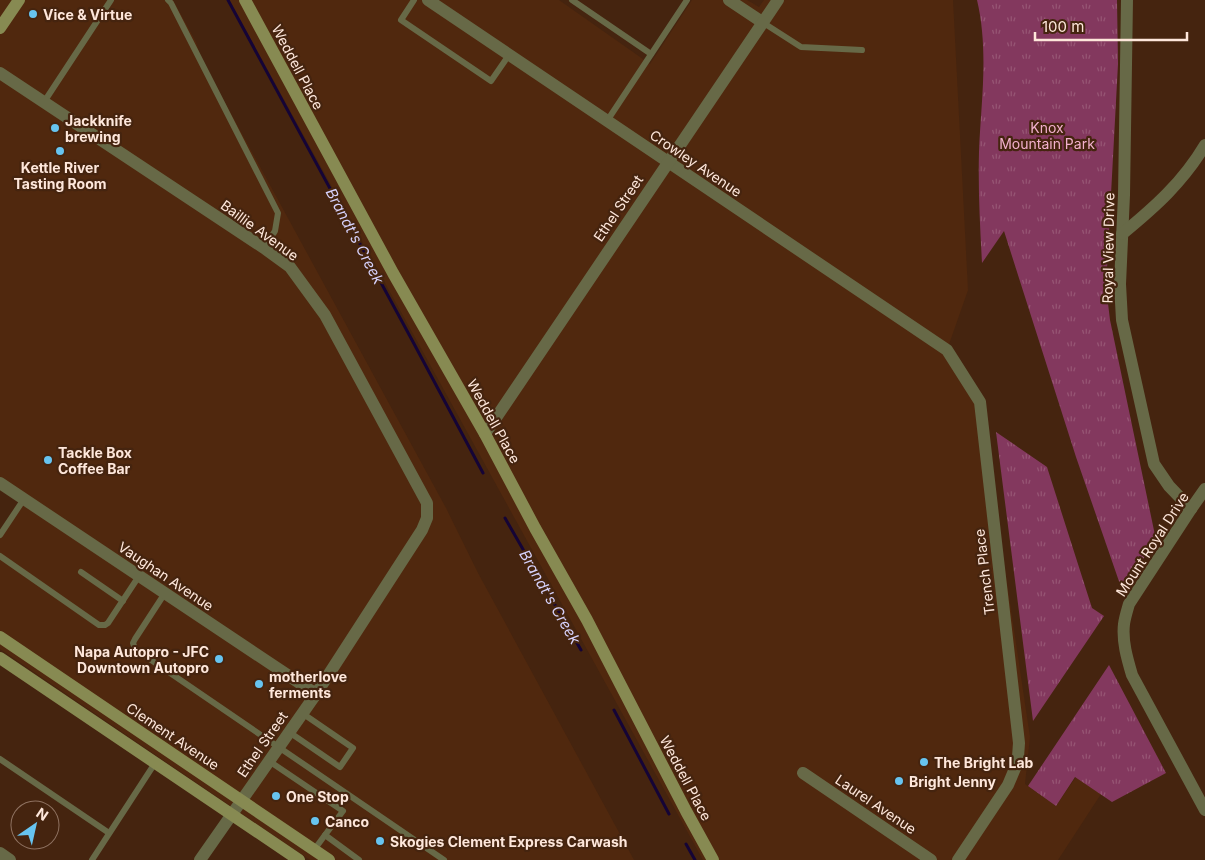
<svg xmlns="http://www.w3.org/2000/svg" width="1205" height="860" viewBox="0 0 1205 860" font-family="Inter,sans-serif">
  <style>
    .built { fill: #50280e }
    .park { fill: url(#park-tufts) }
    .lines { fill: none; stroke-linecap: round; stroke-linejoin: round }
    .stream { stroke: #150436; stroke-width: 3 }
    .lane { stroke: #676947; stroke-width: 6 }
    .street { stroke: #676947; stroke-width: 12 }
    .secondary { stroke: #878a52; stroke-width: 12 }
    .poi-dot { fill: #67c4f0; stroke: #45240f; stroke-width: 2 }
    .labels { text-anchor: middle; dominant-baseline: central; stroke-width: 4.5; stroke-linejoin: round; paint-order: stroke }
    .poi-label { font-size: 14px; font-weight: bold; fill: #fee7db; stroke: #45240f; text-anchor: start }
    .street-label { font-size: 14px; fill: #fee7db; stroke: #45240f }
    .park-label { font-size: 14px; fill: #f2b0cd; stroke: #45240f }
    .water-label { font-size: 15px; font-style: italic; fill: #d6d1fa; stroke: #45240f }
  </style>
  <defs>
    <pattern id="park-tufts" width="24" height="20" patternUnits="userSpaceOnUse" patternTransform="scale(1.25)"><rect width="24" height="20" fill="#83385e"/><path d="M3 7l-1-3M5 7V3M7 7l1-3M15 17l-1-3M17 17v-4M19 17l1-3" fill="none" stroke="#965574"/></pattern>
  </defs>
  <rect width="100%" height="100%" fill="#45240f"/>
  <g class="built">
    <polygon points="0,0 173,0 196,42 201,58 217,88 446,508 478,573 634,860 310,860 0,649 0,536 26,498 0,480"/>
    <polygon points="229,0 559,0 650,64 692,0 747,0 759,7 764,0 953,0 968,290 947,350 980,402 1030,737 1025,784 1056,806 1076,777 1101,794 1058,860 703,860"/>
  </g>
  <g class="park">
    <path d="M977,0h140l1,64 -11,205v26l3,25 46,220 -34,50 -46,-133 -72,-226 -22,32c-2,-37 -4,-74 -3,-111 2,-51 10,-101 -2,-152z"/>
    <polygon points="996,432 1047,467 1092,608 1104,616 1033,721"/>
    <polygon points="1109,665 1166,773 1112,802 1075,777 1056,806 1028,786"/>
  </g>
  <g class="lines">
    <g class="stream">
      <polyline points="228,0 412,340 483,473"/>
      <polyline points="505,518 581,650"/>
      <polyline points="614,710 669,814"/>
      <polyline points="686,844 695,860"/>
    </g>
    <g class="lane">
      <polyline points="168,0 171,3 278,213 275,231 264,248"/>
      <polyline points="414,0 401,20 491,81 509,55"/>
      <polyline points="572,0 651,54"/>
      <polyline points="762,22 801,47 862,50"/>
      <polyline points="44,102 111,0"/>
      <polyline points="607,121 687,0"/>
      <polyline points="0,535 24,499"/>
      <polyline points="0,556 99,625 105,625 108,623 139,576"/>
      <polyline points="81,572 123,601"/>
      <polyline points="165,593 135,639 133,643 135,649 444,860"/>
      <polyline points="289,732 340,767 353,748 302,713"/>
      <polyline points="0,759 109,833"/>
      <polyline points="269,761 343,811 325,835 359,860"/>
      <polyline points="314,850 325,835"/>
      <polyline points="92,860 155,763"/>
    </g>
    <g class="street">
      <polyline points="428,0 947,350 980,402 1019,743 1018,757 1016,766 1008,785 958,860"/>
      <polyline points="729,0 762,22"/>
      <polyline points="1127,0 1124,195 1120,284 1122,320 1154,464 1169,486 1191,509"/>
      <polyline points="0,73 264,248 290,267 325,315 427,503 427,518 422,530 316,694 200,860"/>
      <path d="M1122,234c33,-27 61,-52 83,-89"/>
      <polyline points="485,434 778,0"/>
      <polyline points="0,483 316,694"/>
      <path d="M1205,489l-14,20 -62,95c-2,7 -4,13 -5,20 -2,17 3,34 8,51l73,135"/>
      <polyline points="803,773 931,860"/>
      <polyline points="0,853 10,860"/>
    </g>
    <g class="secondary">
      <polyline points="245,0 393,273 485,434 535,528 587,620 686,811 713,860"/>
      <polyline points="0,28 19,0"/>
      <polyline points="0,637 329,860"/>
      <polyline points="0,658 299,860"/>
    </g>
  </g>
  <g class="poi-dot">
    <circle cx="33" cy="14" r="5"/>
    <circle cx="55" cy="128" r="5"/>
    <circle cx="60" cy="151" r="5"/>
    <circle cx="48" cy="460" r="5"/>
    <circle cx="219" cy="659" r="5"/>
    <circle cx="259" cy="684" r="5"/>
    <circle cx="924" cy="762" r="5"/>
    <circle cx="899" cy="781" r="5"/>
    <circle cx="276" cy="796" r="5"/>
    <circle cx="315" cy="821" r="5"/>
    <circle cx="380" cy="841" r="5"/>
  </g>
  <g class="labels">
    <g class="poi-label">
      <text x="43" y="14">Vice &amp; Virtue</text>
      <text x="65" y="120">Jackknife<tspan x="65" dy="16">brewing</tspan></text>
      <text x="60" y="167" text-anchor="middle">Kettle River<tspan x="60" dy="16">Tasting Room</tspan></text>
      <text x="58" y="452">Tackle Box<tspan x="58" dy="16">Coffee Bar</tspan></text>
      <text x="209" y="651" text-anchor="end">Napa Autopro - JFC<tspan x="209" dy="16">Downtown Autopro</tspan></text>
      <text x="269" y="676">motherlove<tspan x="269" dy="16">ferments</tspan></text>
      <text x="934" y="762">The Bright Lab</text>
      <text x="909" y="781">Bright Jenny</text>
      <text x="286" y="796">One Stop</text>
      <text x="325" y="821">Canco</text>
      <text x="390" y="841">Skogies Clement Express Carwash</text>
    </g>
    <g class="street-label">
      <text transform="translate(298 67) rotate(62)">Weddell Place</text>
      <text transform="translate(696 163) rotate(34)">Crowley Avenue</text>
      <text transform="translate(618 208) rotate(-56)">Ethel Street</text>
      <text transform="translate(260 230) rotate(36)">Baillie Avenue</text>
      <text transform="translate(1108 248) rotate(-89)">Royal View Drive</text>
      <text transform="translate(494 421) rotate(61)">Weddell Place</text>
      <text transform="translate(1152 544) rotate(-57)">Mount Royal Drive</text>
      <text transform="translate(984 572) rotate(-97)">Trench Place</text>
      <text transform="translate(166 576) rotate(34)">Vaughan Avenue</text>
      <text transform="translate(173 736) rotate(34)">Clement Avenue</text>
      <text transform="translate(262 744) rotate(-55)">Ethel Street</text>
      <text transform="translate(686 778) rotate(62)">Weddell Place</text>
      <text transform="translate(876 804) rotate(34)">Laurel Avenue</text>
    </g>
    <g class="park-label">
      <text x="1047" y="127">Knox<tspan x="1047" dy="16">Mountain Park</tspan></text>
    </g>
    <g class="water-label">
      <text transform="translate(355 236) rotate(62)">Brandt's Creek</text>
      <text transform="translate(550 597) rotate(60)">Brandt's Creek</text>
    </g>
  </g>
  <g transform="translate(35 825) rotate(34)"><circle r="24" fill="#45240f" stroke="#8f7261"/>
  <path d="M0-4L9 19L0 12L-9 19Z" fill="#67c4f0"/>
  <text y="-8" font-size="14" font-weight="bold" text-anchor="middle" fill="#fee7db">N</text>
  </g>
  <path d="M1035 32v8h152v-8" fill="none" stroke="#fee7db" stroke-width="2.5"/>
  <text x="1042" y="32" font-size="15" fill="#fee7db" stroke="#45240f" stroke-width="4" paint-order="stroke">100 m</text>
</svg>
